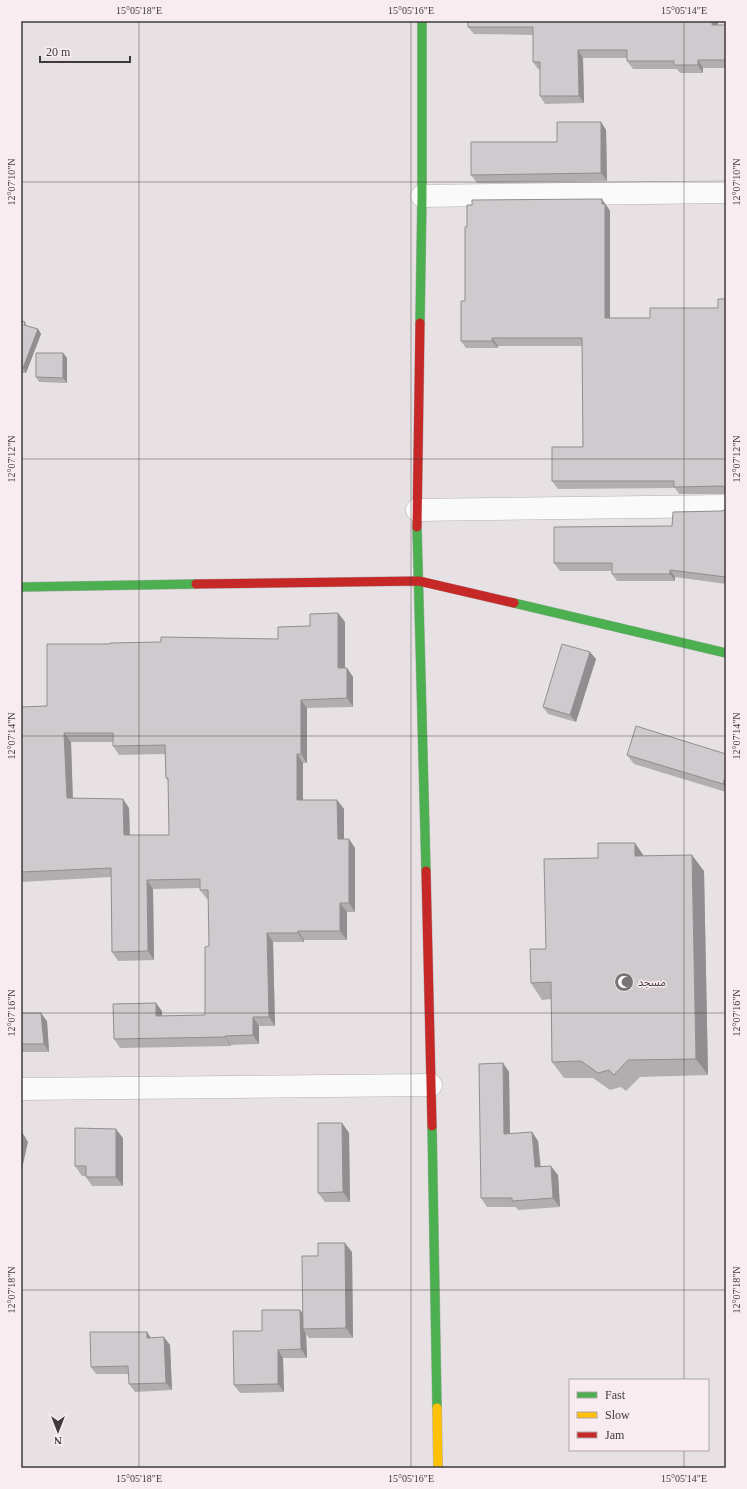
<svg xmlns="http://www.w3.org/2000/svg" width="747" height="1489" viewBox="0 0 747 1489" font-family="'Times New Roman','Noto Sans Arabic',serif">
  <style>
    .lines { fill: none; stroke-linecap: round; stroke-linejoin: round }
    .street-casing { stroke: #b4b0b2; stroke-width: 23 }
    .fast-casing { stroke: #b4b0b2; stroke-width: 10 }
    .slow-casing { stroke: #b4b0b2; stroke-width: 10 }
    .jam-casing { stroke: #b4b0b2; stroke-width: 10 }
    .street { stroke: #fbfafb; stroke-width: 22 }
    .fast { stroke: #4caf50; stroke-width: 9 }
    .slow { stroke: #ffc107; stroke-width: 9 }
    .jam { stroke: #c62828; stroke-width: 9 }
    .wall { fill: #b2aeb0; fill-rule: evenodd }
    .shaded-wall { fill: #918d90 }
    .building { fill: #cfcacd; stroke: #918d90; fill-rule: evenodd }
    .ticks { fill: none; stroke: #3e3a3c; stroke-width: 1; stroke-opacity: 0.45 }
    .labels { text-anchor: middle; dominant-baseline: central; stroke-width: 3; stroke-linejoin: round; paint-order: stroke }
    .poi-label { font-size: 11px; fill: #3e3a3c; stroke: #f8ecf0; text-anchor: start }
    .neatline { fill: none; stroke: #3e3a3c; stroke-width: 1.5 }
    .ticks-label { font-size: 10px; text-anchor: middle; fill: #3e3a3c }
  </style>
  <rect width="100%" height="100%" fill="#e7e1e4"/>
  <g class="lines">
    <defs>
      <g id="street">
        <polyline points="422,196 726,192"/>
        <polyline points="417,510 726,506"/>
        <polyline points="21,1089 431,1085"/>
      </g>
      <g id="fast">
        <polyline points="420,323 422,196 422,21"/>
        <polyline points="417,527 426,871"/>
        <polyline points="21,587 196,584"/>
        <polyline points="514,603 726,653"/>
        <polyline points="432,1126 437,1408"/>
      </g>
      <polyline id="slow" points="437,1408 438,1468"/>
      <g id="jam">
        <polyline points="417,527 420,323"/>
        <polyline points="196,584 419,581 514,603"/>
        <polyline points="426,871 432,1126"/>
      </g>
    </defs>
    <use href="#street" class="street-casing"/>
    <use href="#fast" class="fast-casing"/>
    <use href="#slow" class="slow-casing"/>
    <use href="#jam" class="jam-casing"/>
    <use href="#street" class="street"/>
    <use href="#fast" class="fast"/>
    <use href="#slow" class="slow"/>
    <use href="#jam" class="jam"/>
  </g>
  <g class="wall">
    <polygon points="468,21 718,21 718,25 726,25 726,68 703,68 703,73 680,73 677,69 633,69 627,61 627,58 583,58 584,103 545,104 540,96 540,69 538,69 533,62 533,35 474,34 468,27"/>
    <polygon points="601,122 606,130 607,181 477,183 471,175 557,142"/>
    <polygon points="607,206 610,211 610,318 650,318 718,308 726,299 726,494 679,494 675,488 558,489 552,481 583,447 582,346 498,346 498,348 466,348 461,341 465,301"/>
    <polygon points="21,321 25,322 27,326 38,329 41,334 26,373 21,373"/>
    <polygon points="63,353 67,358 67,383 39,382 36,377"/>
    <polygon points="726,510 726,584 675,577 675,581 617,581 612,574 612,571 560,571 554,563"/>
    <path d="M338,613l7,9v46h2l6,9v30l-46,1v55h-4v37h34l7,9v30h5l6,9v64h-8v28h-43v2h-31l2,84h-16v18l-28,1v1l-111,2 -6,-9 48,-28v5l43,-1 4,-69 -1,-47h-1l-7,-9v-2l-47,1 1,71 -36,1 -6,-9 -1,-75 -90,5v-175l26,-1 63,-62 168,-5 32,-13zM71,742h42v4l6,9 46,-1 1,24 2,3 1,54h-39l-1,-27 -56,-10z"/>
    <polygon points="590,652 596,659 576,722 548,714 543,707"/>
    <polygon points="726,754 726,792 634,764 627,755"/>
    <polygon points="644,856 704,871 708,1075 640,1077 626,1091 621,1087 610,1090 593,1078 564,1078 552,1062 551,999 542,1000 531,983 546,949 598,858"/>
    <polygon points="21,1013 47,1021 49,1052 21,1052"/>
    <polygon points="503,1063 509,1072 510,1134 532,1132 538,1141 541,1166 558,1175 560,1207 518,1210 516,1207 487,1207 481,1198"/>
    <polygon points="342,1123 349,1133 350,1202 325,1202 318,1193"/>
    <polygon points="123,1138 123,1186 92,1186 86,1177 86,1176 82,1176 75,1166"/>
    <polygon points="352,1252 353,1338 309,1338 306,1334 307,1358 283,1358 284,1392 240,1393 234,1385 300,1310 302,1313 318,1256"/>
    <polygon points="147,1332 151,1338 170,1345 172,1390 135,1392 129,1384 129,1374 96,1374 91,1367"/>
  </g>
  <g class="shaded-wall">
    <polygon points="712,21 718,21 718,32 712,25"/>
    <polygon points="578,50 583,58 584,103 579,96"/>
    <polygon points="698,60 703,68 703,73 698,65"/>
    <polygon points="601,122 606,130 607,181 601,173"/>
    <polygon points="602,199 610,211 610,326 605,318"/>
    <polygon points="38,329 41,334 26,373 23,368"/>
    <polygon points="492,338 498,346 498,348 492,341"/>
    <polygon points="63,353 67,358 67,383 63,378"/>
    <polygon points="670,570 675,577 675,581 670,574"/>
    <polygon points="338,613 345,622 345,677 338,668"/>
    <polygon points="590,652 596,659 576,722 570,715"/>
    <polygon points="347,668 353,677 353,707 347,698"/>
    <polygon points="301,700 307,708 307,763 301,754"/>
    <polygon points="64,733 71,742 73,807 67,798"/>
    <polygon points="297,754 303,763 303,809 297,800"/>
    <polygon points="726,775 726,788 723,784"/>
    <polygon points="123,799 129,808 130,844 124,835"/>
    <polygon points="337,800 344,809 344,848 338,839"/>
    <polygon points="349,839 355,848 355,912 349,903"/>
    <polygon points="635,843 646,859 635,856"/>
    <polygon points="692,855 704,871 708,1075 696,1059"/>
    <polygon points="147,880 153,889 154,960 148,951"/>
    <polygon points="340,903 347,912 347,940 340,931"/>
    <polygon points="298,931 304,940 304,942 298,933"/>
    <polygon points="267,933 273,942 275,1026 269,1017"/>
    <polygon points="156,1003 162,1011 162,1025 156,1016"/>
    <polygon points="41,1013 47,1021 49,1052 44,1044"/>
    <polygon points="253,1017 259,1026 259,1044 253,1035"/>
    <polygon points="225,1036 231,1045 231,1046 225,1037"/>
    <polygon points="503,1063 509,1072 510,1143 504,1134"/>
    <polygon points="342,1123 349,1133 350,1202 343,1192"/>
    <polygon points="116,1129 123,1138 123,1186 116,1177"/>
    <polygon points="22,1132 28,1142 21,1173 21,1134"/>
    <polygon points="532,1132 538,1141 541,1176 535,1167"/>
    <polygon points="551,1166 558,1175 560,1207 553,1198"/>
    <polygon points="345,1243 352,1252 353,1338 346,1328"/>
    <polygon points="300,1310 306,1318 303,1329 306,1334 307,1358 301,1349"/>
    <polygon points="147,1332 152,1340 147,1338"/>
    <polygon points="164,1337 170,1345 172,1390 166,1383"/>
    <polygon points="278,1350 283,1358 284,1392 278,1384"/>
  </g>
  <g class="building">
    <polygon points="468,21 712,21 712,25 726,25 726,60 698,60 698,65 674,65 674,61 627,61 627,50 578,50 579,96 540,96 540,62 533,62 533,27 468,27"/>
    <polygon points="557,122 601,122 601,173 471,175 471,142 557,142"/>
    <polygon points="602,199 602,204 605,204 605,318 650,318 650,308 718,308 718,299 726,299 726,487 721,486 674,487 674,481 552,481 552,447 583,447 582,338 492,338 492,341 461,341 461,301 465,301 465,227 467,227 467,205 472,205 472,200"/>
    <polygon points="21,321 25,322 24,325 38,329 23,368 21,368"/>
    <polygon points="36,353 63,353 63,378 36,377"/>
    <polygon points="726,510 726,577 670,570 670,574 612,574 612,563 554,563 554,527 672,526 673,512 721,511"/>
    <path d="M338,613v55h9v30l-46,2v54h-4v46h40l1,39h11v64h-9v28h-42v2h-31l2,84h-16v18l-28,1v1l-111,2 -1,-35 43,-1v13l49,-1v-68l4,-1 -1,-56h-8v-11l-53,1 1,71 -36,1 -1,-84 -90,4v-165l26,-1v-62h63v-1l51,-1v-5l117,2v-12l32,-1v-12zM64,733h49v13l52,-1 1,33h2l1,57h-45l-1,-36 -56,-1z"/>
    <polygon points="562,644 590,652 570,715 543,707"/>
    <polygon points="636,726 726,754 726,775 723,784 627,755"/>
    <polygon points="598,843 635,843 635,856 692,855 696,1059 628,1060 614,1075 609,1070 598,1073 581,1061 552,1062 551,982 531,983 530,949 546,949 544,859 598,858"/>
    <polygon points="21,1013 41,1013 44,1044 21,1044"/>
    <polygon points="503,1063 504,1134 532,1132 535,1167 551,1166 553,1198 512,1201 512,1198 481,1198 479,1064"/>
    <polygon points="318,1123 342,1123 343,1192 318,1193"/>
    <polygon points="75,1128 116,1129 116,1177 86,1177 86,1166 75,1166"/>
    <polygon points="318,1243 345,1243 346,1328 303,1329 302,1256 318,1256"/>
    <polygon points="262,1310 300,1310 301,1349 278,1350 278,1384 234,1385 233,1331 262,1331"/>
    <polygon points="90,1332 147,1332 147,1338 164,1337 166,1383 129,1384 128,1366 91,1367"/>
  </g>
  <path class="ticks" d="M139,21v1447M411,21v1447M684,21v1359M21,182h705M21,459h705M21,736h705M21,1013h705M21,1290h705M684,1450v18"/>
  <defs>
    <symbol id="mosque-disc" viewBox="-11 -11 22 22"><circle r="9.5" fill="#797477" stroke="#f8ecf0"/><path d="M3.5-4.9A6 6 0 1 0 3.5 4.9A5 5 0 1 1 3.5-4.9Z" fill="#fff"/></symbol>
  </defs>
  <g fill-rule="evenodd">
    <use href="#mosque-disc" x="613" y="971" width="22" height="22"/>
  </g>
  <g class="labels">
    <g class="poi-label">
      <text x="638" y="982">مسجد</text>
    </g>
  </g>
  <rect width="747" height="1489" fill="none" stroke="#f8ecf0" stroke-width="44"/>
  <rect x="569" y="1379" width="140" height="72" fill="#f8ecf0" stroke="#aea5a8"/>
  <rect x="577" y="1392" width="20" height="6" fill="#4caf50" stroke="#aea5a8"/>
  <text x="605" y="1399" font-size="12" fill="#3e3a3c">Fast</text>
  <rect x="577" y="1412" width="20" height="6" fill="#ffc107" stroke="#aea5a8"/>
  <text x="605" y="1419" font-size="12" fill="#3e3a3c">Slow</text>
  <rect x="577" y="1432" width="20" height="6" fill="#c62828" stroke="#aea5a8"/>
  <text x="605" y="1439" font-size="12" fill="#3e3a3c">Jam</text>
  <g transform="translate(58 1431) rotate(180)" stroke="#f8ecf0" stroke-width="3" paint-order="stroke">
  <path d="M0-3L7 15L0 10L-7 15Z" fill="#3e3a3c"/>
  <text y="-6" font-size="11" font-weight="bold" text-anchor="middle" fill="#3e3a3c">N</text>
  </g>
  <path d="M40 56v6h90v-6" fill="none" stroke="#3e3a3c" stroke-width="2"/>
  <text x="46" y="56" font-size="12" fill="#3e3a3c" stroke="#f8ecf0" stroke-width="3" paint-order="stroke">20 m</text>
  <rect x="22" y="22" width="703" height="1445" class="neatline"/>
  <g class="ticks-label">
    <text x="139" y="14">15°05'18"E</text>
    <text x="411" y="14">15°05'16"E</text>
    <text x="684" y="14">15°05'14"E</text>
    <text transform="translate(736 182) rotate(-90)" y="4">12°07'10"N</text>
    <text transform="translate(11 182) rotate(-90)" y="4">12°07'10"N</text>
    <text transform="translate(736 459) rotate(-90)" y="4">12°07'12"N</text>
    <text transform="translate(11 459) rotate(-90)" y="4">12°07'12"N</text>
    <text transform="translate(736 736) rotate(-90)" y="4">12°07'14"N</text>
    <text transform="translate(11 736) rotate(-90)" y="4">12°07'14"N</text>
    <text transform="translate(11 1013) rotate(-90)" y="4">12°07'16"N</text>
    <text transform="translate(736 1013) rotate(-90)" y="4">12°07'16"N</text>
    <text transform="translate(11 1290) rotate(-90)" y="4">12°07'18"N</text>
    <text transform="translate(736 1290) rotate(-90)" y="4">12°07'18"N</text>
    <text x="139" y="1482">15°05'18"E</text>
    <text x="411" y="1482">15°05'16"E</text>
    <text x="684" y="1482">15°05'14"E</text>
  </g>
</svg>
